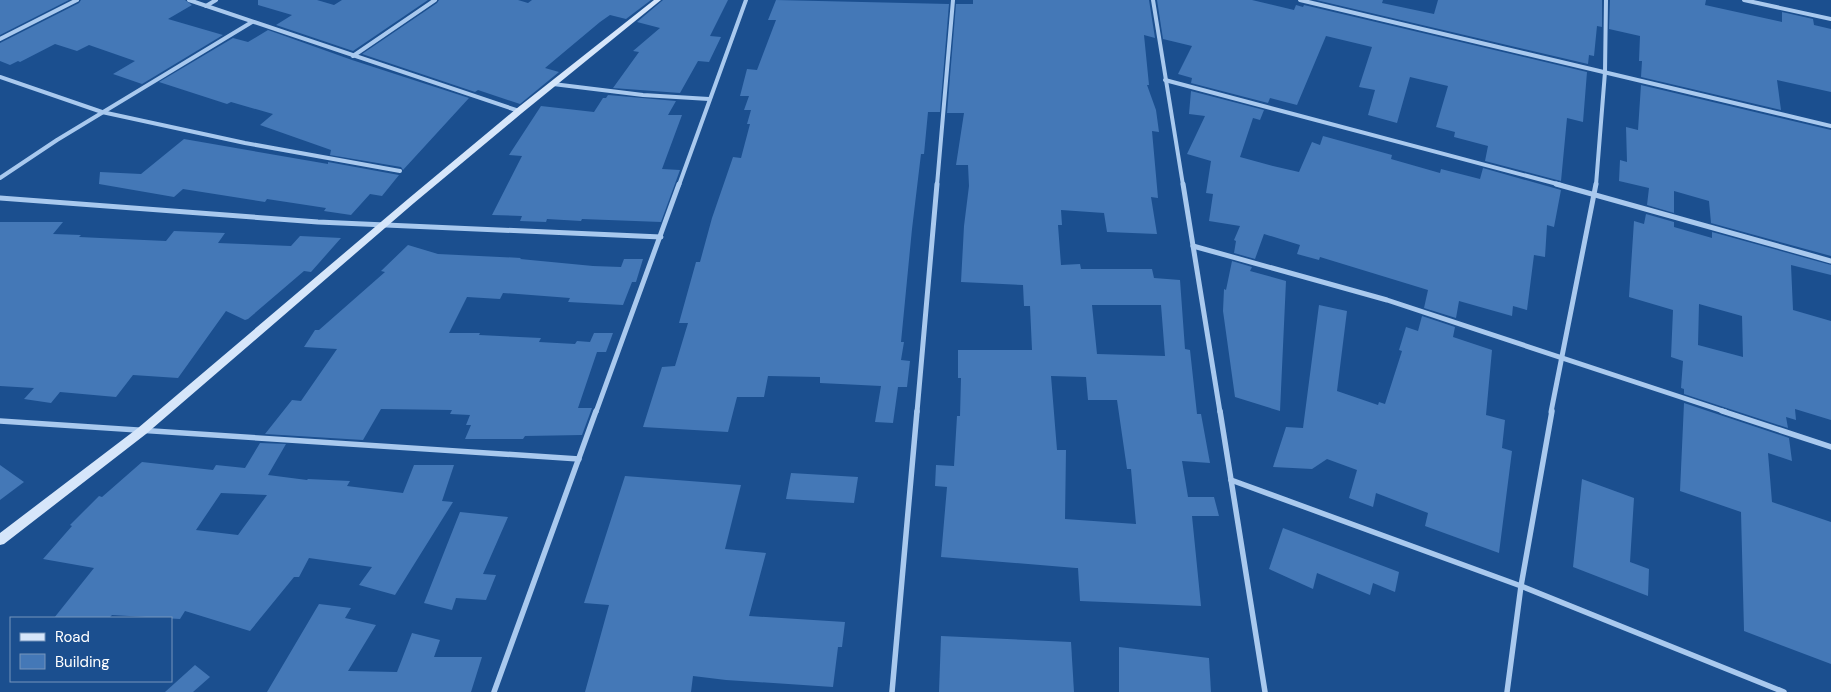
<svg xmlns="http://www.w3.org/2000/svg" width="1831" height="692" viewBox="0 0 1831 692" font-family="'DM Sans',sans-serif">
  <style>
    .building { fill: #4478b7; fill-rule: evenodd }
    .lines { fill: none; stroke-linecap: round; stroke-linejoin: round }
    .street-far2 { stroke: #a9c9ee; stroke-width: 4 }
    .street-far1 { stroke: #a9c9ee; stroke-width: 5 }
    .street { stroke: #a9c9ee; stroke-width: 5.5 }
    .secondary { fill: #d6e6fa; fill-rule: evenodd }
  </style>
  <rect width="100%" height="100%" fill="#1b4f8f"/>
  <g class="building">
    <polygon points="0,0 69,0 0,35"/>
    <polygon points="81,0 185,0 192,5 168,19 223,35 142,84 113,74 135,61 89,45 77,51 55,44 20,62 18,61 10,65 0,61 0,43 79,3"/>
    <polygon points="258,0 317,0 334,5 342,0 428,0 353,51 276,25 292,15 258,5"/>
    <polygon points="439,0 518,0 528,3 532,0 651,0 626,19 610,15 600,22 545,68 559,72 520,104 478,90 475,92 362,54 437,3"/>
    <polygon points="663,0 728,0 710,36 721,37 709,62 698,61 680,93 613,88 639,52 633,51 660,28 637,22"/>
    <polygon points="776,0 949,4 940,112 928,112 924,154 921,154 912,229 901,342 904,342 901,360 910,361 907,387 898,387 893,423 875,422 881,386 820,383 820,377 768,376 764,397 737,397 728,432 643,427 662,367 675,366 688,323 679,323 696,262 700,262 712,218 733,157 741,158 750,124 747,124 751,110 744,110 749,96 740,96 747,69 757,70 776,20 768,20"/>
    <path d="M973,0h176l6,38 -11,-3 5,50h-2l9,25 3,22 -7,-1 6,67 -7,-1 6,37 -50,-2 -3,-19 -43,-3 1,15h-4l3,40 19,-1 1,5h71l2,9 26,2 5,69 5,1 7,64h4l9,49 -28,-2 6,36h26l5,19h-27l9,90 -121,-5 -2,-33h-2l-135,-11 6,-70 -12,-1 1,-21 18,1 3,-50h3l1,-38h-3v-28h74l-2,-44h-6l-1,-21 -62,-3 3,-56 5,-40 -1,-21h-12l8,-52h-17l9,-109h17zM1092,305h69l4,51 -68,-2zM1051,376l35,1 2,23h29l10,69h4l5,55 -71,-5 1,-69h-9z"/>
    <polygon points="1157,0 1252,0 1294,10 1296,5 1303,7 1304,5 1587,72 1583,122 1567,118 1561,181 1485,161 1488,146 1454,137 1455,132 1436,127 1448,86 1410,77 1397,123 1368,115 1375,90 1359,87 1372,47 1326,36 1297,105 1270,98 1268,103 1191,83 1192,78 1178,74 1192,46 1163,39"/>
    <polygon points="1316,0 1383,0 1382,3 1434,14 1438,0 1602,0 1602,27 1597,26 1594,56 1589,55 1588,64"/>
    <polygon points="1610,0 1706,0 1705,5 1782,22 1782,12 1813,19 1814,25 1831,29 1831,92 1777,80 1781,110 1641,77 1642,61 1639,61 1640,36 1609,29"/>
    <polygon points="268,30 352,60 469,98 403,170 401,167 330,155 331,150 260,125 273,114 231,102 227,104 159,82 233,38 248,42"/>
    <polygon points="1641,85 1831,130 1831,256 1711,223 1709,201 1674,191 1674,213 1647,205 1649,188 1619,181 1620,160 1627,162 1626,127 1638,130"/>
    <polygon points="1191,91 1264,110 1260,120 1253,118 1240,157 1273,166 1299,172 1312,142 1320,145 1323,136 1392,155 1391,159 1440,173 1441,169 1480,179 1483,168 1561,190 1554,227 1547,225 1545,257 1534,255 1527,310 1513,306 1512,316 1459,301 1456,318 1424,308 1428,290 1320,257 1319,260 1297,254 1300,245 1264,234 1255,259 1234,253 1236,241 1234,240 1240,226 1209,221 1213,194 1206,193 1211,161 1187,154 1205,116 1189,114"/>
    <polygon points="608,95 676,101 668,115 682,115 662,169 680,170 661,222 582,219 581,221 547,219 546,222 520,221 522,216 492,215 522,156 509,155 541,106 594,112 603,98 606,98"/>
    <polygon points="184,139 328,164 328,162 399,175 382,196 370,194 351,215 324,211 326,208 267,199 265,202 183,189 174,197 99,184 100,172 141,174"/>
    <path d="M1646,214l28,8v5l38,11v-6l119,33v10l-40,-10 2,45 38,11v99l-36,-11 1,11 -10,-3 2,11 -104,-34v-5l-3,-1 2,-27 -12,-4 2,-47 -44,-13 5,-76 10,3zM1699,304l43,12 1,41 -45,-12z"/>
    <polygon points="0,222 63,222 53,234 81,235 79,237 166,241 174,231 225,233 218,243 291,246 300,236 341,238 311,272 304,271 248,319 245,320 226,311 178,378 133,375 116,397 60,392 51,403 24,399 34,388 0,386"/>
    <polygon points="408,245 438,254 521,258 520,259 593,266 621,267 624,259 643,259 636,282 632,282 623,305 568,302 570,298 503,293 500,299 467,297 449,333 480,333 479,335 541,338 539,342 575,344 577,341 590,342 594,333 613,333 606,352 597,352 578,408 592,408 582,435 525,436 523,439 465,439 471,425 466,425 470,415 450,414 452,410 381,409 363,440 265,434 292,400 301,401 337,349 304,347 315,330 319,330 385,272 381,271"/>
    <polygon points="1232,261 1252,267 1250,271 1286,281 1280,411 1235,397 1223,311 1224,289 1226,290"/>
    <polygon points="1319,305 1347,311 1337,391 1378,405 1379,402 1385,404 1402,351 1399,350 1406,327 1418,331 1422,316 1455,327 1453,337 1492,350 1486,415 1505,420 1502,448 1512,451 1499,553 1425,526 1428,513 1376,493 1373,507 1349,498 1357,470 1327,459 1312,469 1273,467 1286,427 1303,428"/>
    <polygon points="1684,403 1789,438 1792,461 1768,453 1772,502 1831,522 1831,664 1744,631 1741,512 1680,491"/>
    <path d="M260,443l26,1 -18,31 39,5 1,-1 42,2 -3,5 56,7 11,-28h40l-12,36 11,1 -58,93 -36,-10 13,-18 -63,-9 -10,19h-5l-44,54 -65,-20 -5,8 -68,-4 -3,3h-55l40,-50 -51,-9 29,-33 -2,-1 29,-29 3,1 40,-35 71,8 3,-5 29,3zM221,493l46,2 -29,40 -42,-5z"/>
    <polygon points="0,465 24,482 0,500"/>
    <polygon points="791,473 858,477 854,503 786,499"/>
    <polygon points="625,476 741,485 725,549 766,553 749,616 845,622 842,647 838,647 833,687 726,680 693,676 691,692 585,692 609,605 584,603"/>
    <polygon points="1582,479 1634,498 1630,562 1649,569 1648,596 1573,567"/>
    <polygon points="460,512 508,517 483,574 496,575 486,600 456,598 452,610 424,603"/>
    <polygon points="1283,528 1399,572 1395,592 1373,583 1370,595 1317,573 1313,589 1269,569"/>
    <polygon points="319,604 351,608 345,618 376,625 348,671 397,672 412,633 440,640 434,657 482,657 471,692 267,692"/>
    <polygon points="941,636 1071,642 1074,692 939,692"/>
    <polygon points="1119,647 1209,658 1211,692 1119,692"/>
    <polygon points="195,665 210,677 193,692 165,692"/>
  </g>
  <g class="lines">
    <g class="street-far2">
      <polyline points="189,0 519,111"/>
      <polyline points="1153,0 1183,185"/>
      <polyline points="1300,0 1831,126"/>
      <polyline points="1744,0 1831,19"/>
      <polyline points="206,6 216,0"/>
      <polyline points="0,39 77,0"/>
      <polyline points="353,56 435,0"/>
      <polyline points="0,77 102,112 245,143 400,171"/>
      <polyline points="1165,80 1561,185"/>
      <polyline points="553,84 643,95 709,99"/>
      <polyline points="0,178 57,140 252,22"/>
      <polyline points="679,185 746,0"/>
      <polyline points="937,185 953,0"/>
      <polyline points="1596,185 1605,72 1606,0"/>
    </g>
    <g class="street-far1">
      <polyline points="1183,184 1220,412"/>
      <polyline points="1556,184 1831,261"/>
      <polyline points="0,198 318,222 661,237"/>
      <polyline points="1193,246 1387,300 1726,412"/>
      <polyline points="596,412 679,184"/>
      <polyline points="917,412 937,184"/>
      <polyline points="1551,412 1596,184"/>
    </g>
    <g class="street">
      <polyline points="1220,411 1265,692"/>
      <polyline points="1722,411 1831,447"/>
      <polyline points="0,421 579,459"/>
      <polyline points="1231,480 1521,586 1784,692"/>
      <polyline points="494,692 596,411"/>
      <polyline points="892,692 917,411"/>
      <polyline points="1507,692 1521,586 1552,411"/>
    </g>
    <polygon class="secondary" points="654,0 661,0 522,113 414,203 146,434 4,544 0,545 0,533 138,428 408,199 516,109"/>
  </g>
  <rect x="10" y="617" width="162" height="65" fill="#1b4f8f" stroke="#7695bc"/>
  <rect x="20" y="633" width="25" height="8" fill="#d6e6fa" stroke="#7695bc"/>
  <text x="55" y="642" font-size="15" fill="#ffffff">Road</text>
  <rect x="20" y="654" width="25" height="15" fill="#4478b7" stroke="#7695bc"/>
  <text x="55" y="667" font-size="15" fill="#ffffff">Building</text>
</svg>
